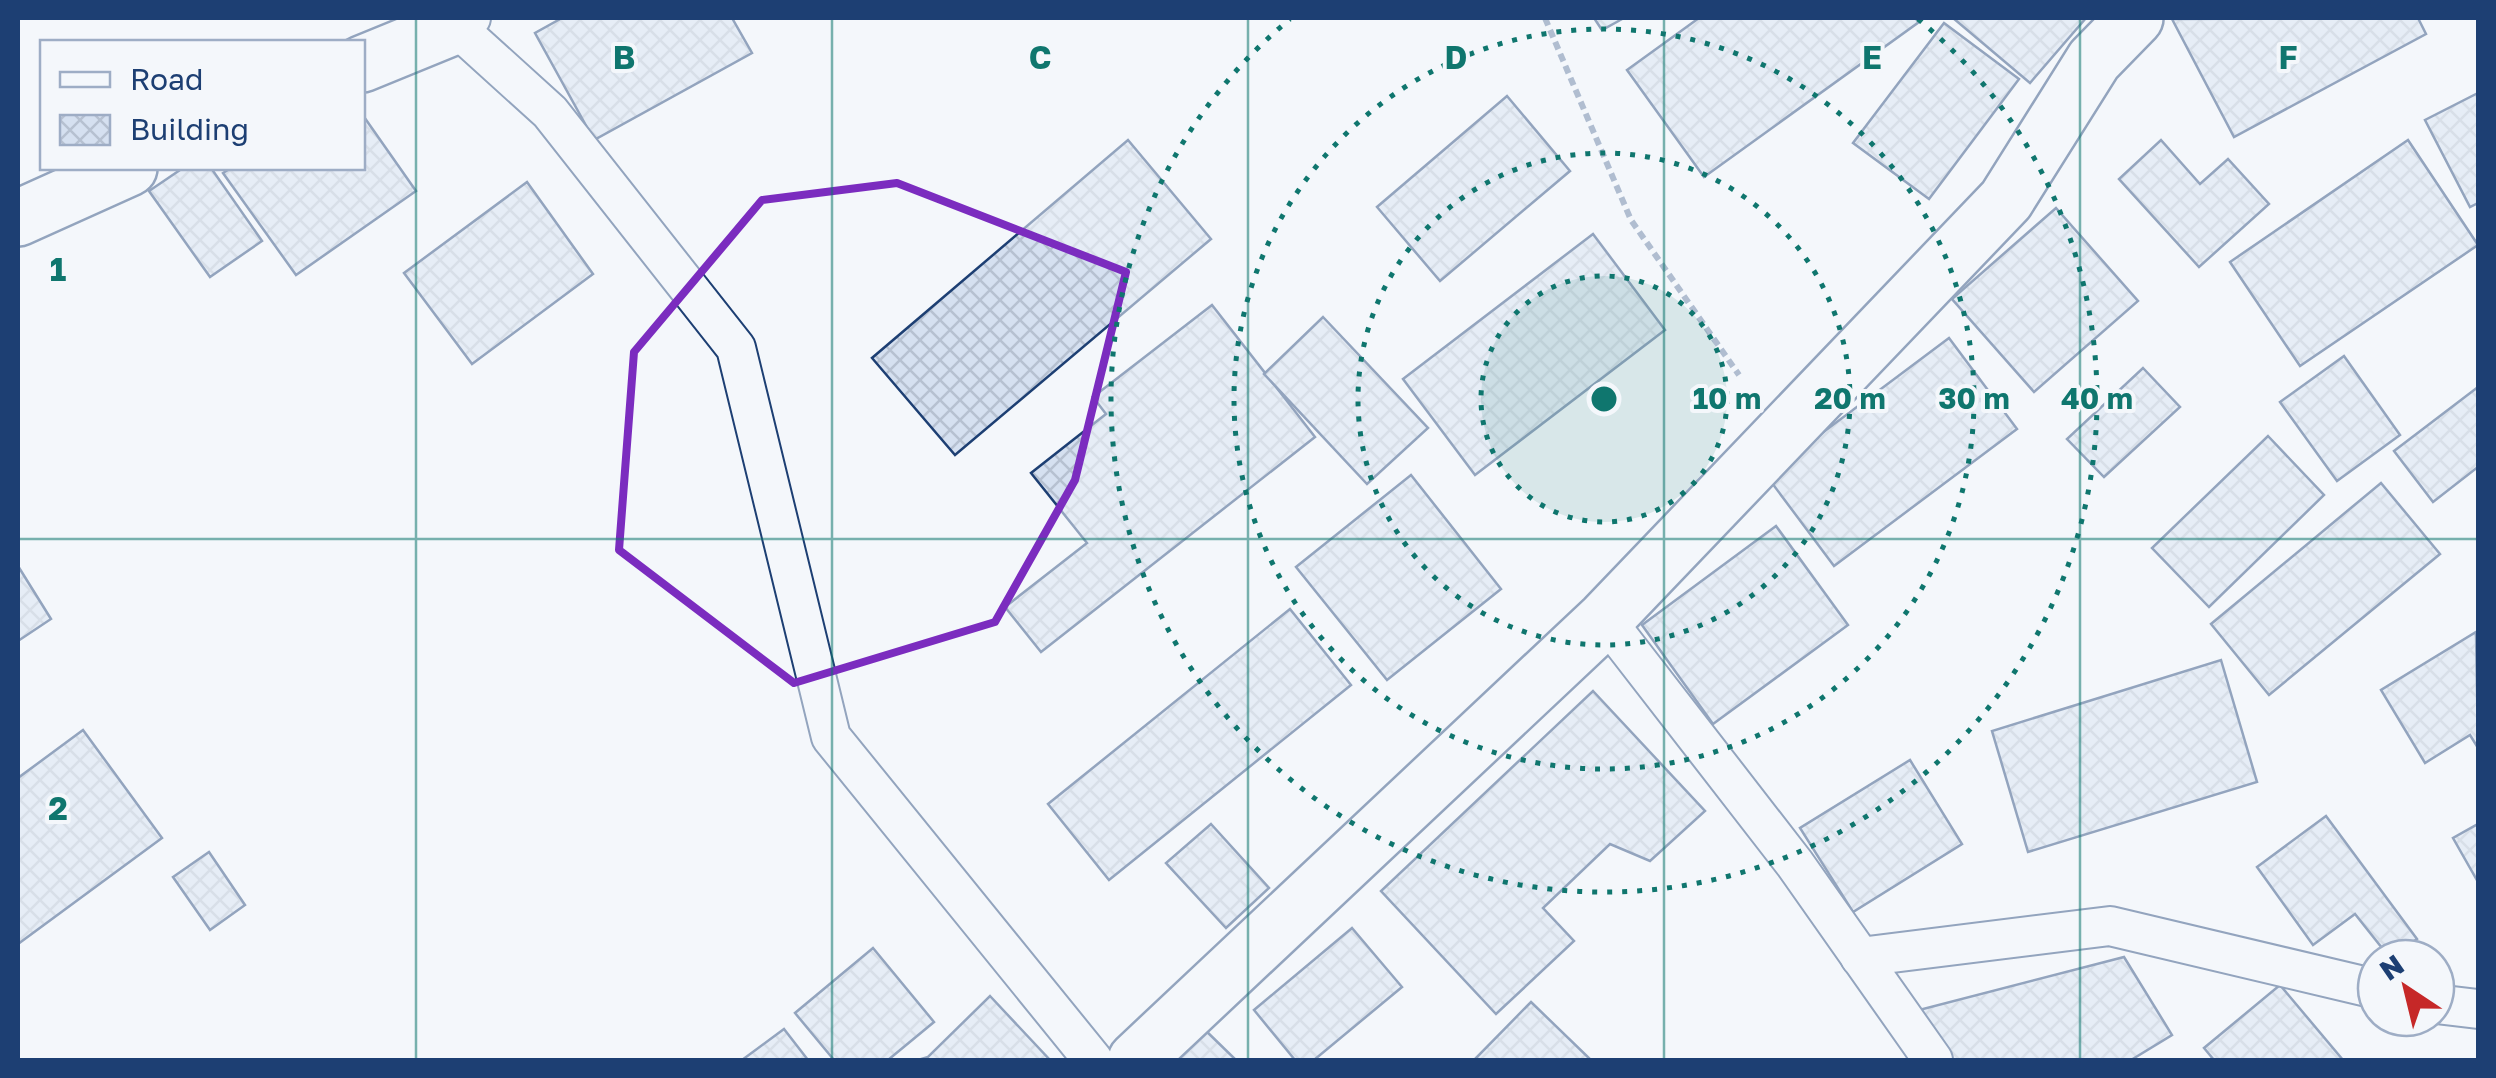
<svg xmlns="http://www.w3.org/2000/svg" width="2496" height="1078" viewBox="0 0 2496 1078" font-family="'Golos Text',sans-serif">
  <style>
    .building { fill: url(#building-cross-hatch); stroke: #1d3f73; stroke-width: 2.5 }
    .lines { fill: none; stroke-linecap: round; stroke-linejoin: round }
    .service-casing { stroke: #1d3f73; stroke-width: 42 }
    .minor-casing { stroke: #1d3f73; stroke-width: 60 }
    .path { stroke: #5e769c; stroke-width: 6; stroke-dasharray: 8 5; stroke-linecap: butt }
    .service { stroke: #f4f7fb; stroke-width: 38 }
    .minor { stroke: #f4f7fb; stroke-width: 55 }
    .marked { fill: none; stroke: #7b2cbf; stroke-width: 8; stroke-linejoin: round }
    .grid { fill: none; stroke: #0f766e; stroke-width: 2.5; stroke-opacity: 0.55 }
    .ring { fill: none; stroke: #0f766e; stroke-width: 5; stroke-dasharray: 5 10 }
    .grid-label { font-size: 32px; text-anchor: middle; font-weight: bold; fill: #0f766e; stroke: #f4f7fb; stroke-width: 8; stroke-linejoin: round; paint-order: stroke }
    .centre { fill: #0f766e; stroke: #f4f7fb; stroke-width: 5 }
    .ring-label { font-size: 30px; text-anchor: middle; font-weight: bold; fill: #0f766e; stroke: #f4f7fb; stroke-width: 8; stroke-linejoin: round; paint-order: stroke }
  </style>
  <defs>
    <pattern id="building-cross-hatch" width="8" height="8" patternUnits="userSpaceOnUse" patternTransform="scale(2.5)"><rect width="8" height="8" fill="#d5e0f0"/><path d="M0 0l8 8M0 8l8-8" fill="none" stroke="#b6c1d1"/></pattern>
  </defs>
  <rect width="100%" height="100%" fill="#f4f7fb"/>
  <g class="building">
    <polygon points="562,18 732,18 752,53 594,140 535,33"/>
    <polygon points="1594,18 1624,18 1602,30"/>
    <polygon points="1699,18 1915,18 1919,22 1704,177 1627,70"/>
    <polygon points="1953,18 2086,18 2030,83"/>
    <polygon points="2418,18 2426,34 2234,137 2172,19"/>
    <polygon points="1944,23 2019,79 1929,199 1853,143"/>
    <polygon points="2478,93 2478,203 2470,207 2425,120"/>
    <polygon points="1507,96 1570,171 1440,281 1377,207"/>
    <polygon points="362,114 416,191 296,275 223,173 231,168 362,168"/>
    <polygon points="1128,140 1211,239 955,455 872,358"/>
    <polygon points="2161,140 2200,184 2228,159 2269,204 2199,267 2119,179"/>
    <polygon points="2408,140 2478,245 2300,366 2230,262"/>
    <polygon points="183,168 211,168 262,241 210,277 149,191"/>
    <polygon points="527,182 593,274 472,364 404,273"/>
    <polygon points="2056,208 2138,301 2034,392 1952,299"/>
    <polygon points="1593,234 1665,330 1475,475 1403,379"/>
    <polygon points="1212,305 1315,437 1041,652 1005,607 1087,543 1031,473 1106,414 1093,397"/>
    <polygon points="1323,317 1428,428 1367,484 1264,374"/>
    <polygon points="1949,338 2017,429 1834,566 1766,475"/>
    <polygon points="2344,356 2400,435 2337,481 2280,402"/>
    <polygon points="2143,368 2180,407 2104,477 2067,439"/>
    <polygon points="2478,387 2478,467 2433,502 2394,451"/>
    <polygon points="2268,436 2324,495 2209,607 2152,548"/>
    <polygon points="1411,475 1501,589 1387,680 1296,567"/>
    <polygon points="2381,483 2440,554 2269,695 2211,624"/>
    <polygon points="1776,526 1848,625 1713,724 1642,625"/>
    <polygon points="18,566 51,619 18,641"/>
    <polygon points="1290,609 1351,685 1109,880 1048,804"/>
    <polygon points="2476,632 2478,748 2470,735 2425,763 2381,690"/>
    <polygon points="2221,660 2257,782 2028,852 1992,731"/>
    <polygon points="1593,691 1705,811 1650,861 1610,844 1543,908 1574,941 1496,1014 1381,891"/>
    <polygon points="83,730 162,838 18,944 18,778"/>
    <polygon points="1910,760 1962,844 1853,912 1800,828"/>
    <polygon points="2326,816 2417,939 2390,958 2355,914 2313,945 2257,867"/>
    <polygon points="1211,824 1269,888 1226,928 1166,863"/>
    <polygon points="2478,824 2478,882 2453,838"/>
    <polygon points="209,852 245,905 210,930 173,877"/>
    <polygon points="1352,928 1402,987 1314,1060 1295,1060 1254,1010"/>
    <polygon points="873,948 934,1022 888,1060 834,1060 795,1013"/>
    <polygon points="2124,957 2172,1035 2131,1060 1950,1060 1919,1010"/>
    <polygon points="2280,985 2343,1060 2214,1060 2204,1048"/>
    <polygon points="990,996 1050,1060 918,1060 928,1057"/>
    <polygon points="1531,1002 1591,1060 1474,1060"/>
    <polygon points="1202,1027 1236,1060 1169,1060"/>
    <polygon points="784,1029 808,1060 742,1060"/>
  </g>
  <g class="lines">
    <defs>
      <g id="service">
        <polyline points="471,18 455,26 550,112 736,348 831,737 1093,1060"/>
        <polyline points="1605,619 1795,864 1933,1060"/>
        <polyline points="1860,957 2110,926 2376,989"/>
        <polyline points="2436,1004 2478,1009"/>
      </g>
      <g id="minor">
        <polyline points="362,64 455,26"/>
        <polyline points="18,218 129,168"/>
        <polyline points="1136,1060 1605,619 2006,200 2094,60 2135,18"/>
      </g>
    </defs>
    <use href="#service" class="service-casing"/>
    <use href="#minor" class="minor-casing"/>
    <polyline class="path" points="1545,18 1631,220 1739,375"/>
    <use href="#service" class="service"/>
    <use href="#minor" class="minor"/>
  </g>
  <path d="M0 0H2496V1078H0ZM897,183l229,89 -51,208 -80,142 -201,61 -175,-133 15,-198 128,-152z" fill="#f4f7fb" fill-opacity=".55" fill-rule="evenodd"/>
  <path class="marked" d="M897,183l229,89 -51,208 -80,142 -201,61 -175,-133 15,-198 128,-152z"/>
  <path class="grid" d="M416,18v1042M832,18v1042M1248,18v1042M1664,18v1042M2080,18v1042M18,539h2460"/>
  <circle cx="1604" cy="399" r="123" fill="#0f766e" fill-opacity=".12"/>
  <g class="ring">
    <circle cx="1604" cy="399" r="123"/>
    <circle cx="1604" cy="399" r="246"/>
    <circle cx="1604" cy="399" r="370"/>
    <path d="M1918 19A493 493 0 1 1 1290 19"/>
  </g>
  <g class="grid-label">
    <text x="624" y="69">B</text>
    <text x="1040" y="69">C</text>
    <text x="1456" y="69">D</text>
    <text x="1872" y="69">E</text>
    <text x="2288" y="69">F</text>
    <text x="58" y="281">1</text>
    <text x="58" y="820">2</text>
  </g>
  <circle cx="1604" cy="399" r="15" class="centre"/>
  <g class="ring-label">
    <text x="1727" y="409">10 m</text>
    <text x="1850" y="409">20 m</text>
    <text x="1974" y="409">30 m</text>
    <text x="2097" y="409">40 m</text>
  </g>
  <rect width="2496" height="1078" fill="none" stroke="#1d3f73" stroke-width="40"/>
  <rect x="40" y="40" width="325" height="130" fill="#f4f7fb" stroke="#9eadc5" stroke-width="2.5"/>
  <rect x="60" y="72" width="50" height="15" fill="#f4f7fb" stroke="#9eadc5" stroke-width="2.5"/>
  <text x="130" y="90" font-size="30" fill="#1d3f73">Road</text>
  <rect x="60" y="115" width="50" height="30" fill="url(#building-cross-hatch)" stroke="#9eadc5" stroke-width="2.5"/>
  <text x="130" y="140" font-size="30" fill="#1d3f73">Building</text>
  <g transform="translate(2406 988) rotate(325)"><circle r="48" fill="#f4f7fb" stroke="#9eadc5" stroke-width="2.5"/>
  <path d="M0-8L18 38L0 25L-18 38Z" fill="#c62828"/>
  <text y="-15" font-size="28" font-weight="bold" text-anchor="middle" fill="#1d3f73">N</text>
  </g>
</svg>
